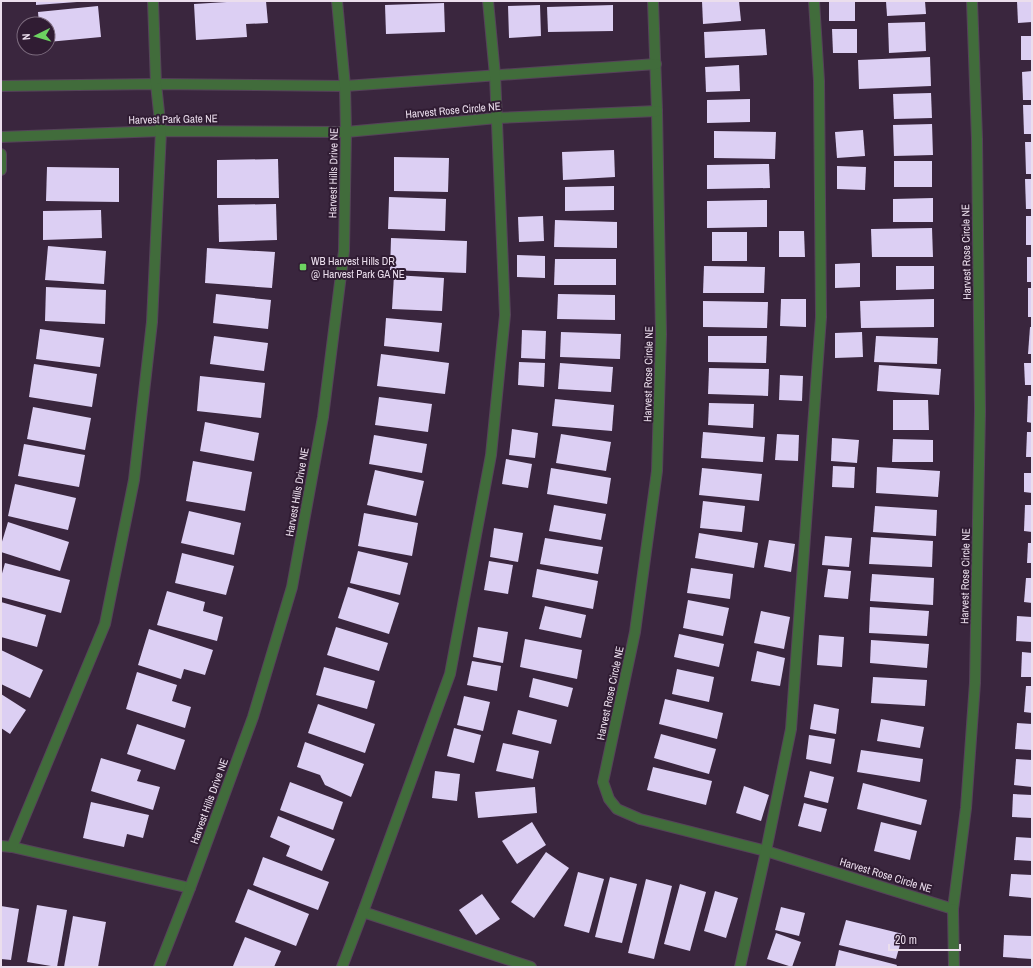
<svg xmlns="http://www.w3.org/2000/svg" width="1033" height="968" viewBox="0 0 1033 968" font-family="'Archivo Narrow',sans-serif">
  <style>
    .building { fill: #dccff3 }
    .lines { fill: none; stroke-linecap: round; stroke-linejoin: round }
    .minor-casing { stroke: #56435a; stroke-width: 12 }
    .minor { stroke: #416c3b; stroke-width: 10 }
    .poi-dot { fill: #6dd361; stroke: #301c33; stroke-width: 1.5 }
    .labels { text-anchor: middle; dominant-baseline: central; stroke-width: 4; stroke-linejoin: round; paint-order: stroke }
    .street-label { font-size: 11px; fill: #ebdeed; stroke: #301c33 }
    .poi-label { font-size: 11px; fill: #ebdeed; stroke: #301c33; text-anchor: start }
  </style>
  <rect width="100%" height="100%" fill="#3a263e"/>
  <g class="building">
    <polygon points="36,1 77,1 77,2 36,5"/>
    <polygon points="243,1 266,1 268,23 246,24 247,37 196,40 194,4"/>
    <polygon points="702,1 739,1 741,21 703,24"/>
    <rect x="829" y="1" width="26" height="20"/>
    <polygon points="886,1 925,1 926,14 887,16"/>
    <polygon points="1017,1 1032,1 1032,22 1018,23"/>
    <polygon points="444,3 445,32 386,34 385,5"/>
    <polygon points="540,5 541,36 509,38 508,6"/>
    <polygon points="613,5 613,31 548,32 547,7"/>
    <polygon points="98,6 101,37 48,42 48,24 39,24 38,12"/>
    <polygon points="925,22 926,51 889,53 888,23"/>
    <polygon points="765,29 767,55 705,58 704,32"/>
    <polygon points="832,29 857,29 857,53 833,53"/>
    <rect x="1021" y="36" width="11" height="24"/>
    <polygon points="930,57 931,86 859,89 858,60"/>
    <polygon points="739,65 740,91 706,92 705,67"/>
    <polygon points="1032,71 1032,100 1023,100 1022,72"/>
    <polygon points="931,93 932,118 894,119 893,94"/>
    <polygon points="750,99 750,122 707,123 707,100"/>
    <polygon points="1023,105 1032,105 1032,134 1024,134"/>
    <polygon points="932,124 933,155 894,156 893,125"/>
    <polygon points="863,130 865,156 837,158 835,132"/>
    <polygon points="714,131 776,132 775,159 714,158"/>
    <polygon points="1025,142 1032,142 1032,174 1026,174"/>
    <polygon points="614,150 615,177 563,180 562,152"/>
    <polygon points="394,157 449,158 448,192 394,191"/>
    <polygon points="278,159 279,198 217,198 217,160"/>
    <rect x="894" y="161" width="38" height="26"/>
    <polygon points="769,164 770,188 707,189 707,165"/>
    <polygon points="837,166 866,167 865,190 837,189"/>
    <polygon points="47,167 119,168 119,202 46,201"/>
    <polygon points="1025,179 1032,179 1032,209 1026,209"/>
    <polygon points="614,186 614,210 565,211 565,187"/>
    <polygon points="389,197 446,199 445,231 388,229"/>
    <polygon points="933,198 933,222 893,222 893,199"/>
    <polygon points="767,200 767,227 707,228 707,201"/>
    <polygon points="276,204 277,240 219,242 218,205"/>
    <polygon points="101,210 102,238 43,240 43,211"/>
    <polygon points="543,216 544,241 519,242 518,217"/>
    <rect x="1026" y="216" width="6" height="29"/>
    <polygon points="555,220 617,222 617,248 554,247"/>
    <polygon points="932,228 933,257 872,257 871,229"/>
    <polygon points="779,231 804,231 805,257 779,257"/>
    <rect x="712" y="232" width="35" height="29"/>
    <polygon points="391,238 467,241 466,273 390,270"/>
    <polygon points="48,246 106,251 104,284 45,280"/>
    <polygon points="207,248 275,252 272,288 205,283"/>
    <polygon points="517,255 545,256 545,278 517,277"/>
    <rect x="1027" y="257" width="5" height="25"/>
    <polygon points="555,259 616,259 616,285 554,285"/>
    <polygon points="860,263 860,287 835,288 835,264"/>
    <polygon points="704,266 765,267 764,293 703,293"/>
    <polygon points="896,266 934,266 934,289 896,290"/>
    <polygon points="394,275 444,278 442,311 392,309"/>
    <polygon points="46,287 106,290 105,324 45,321"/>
    <rect x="1028" y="288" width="4" height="29"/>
    <polygon points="216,294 271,300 268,329 213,323"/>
    <polygon points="558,294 615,295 615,320 557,319"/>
    <polygon points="781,299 806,299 806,327 780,326"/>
    <polygon points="934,299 934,327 861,328 860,301"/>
    <polygon points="703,301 768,302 767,328 703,327"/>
    <polygon points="386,318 442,323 439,352 384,346"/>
    <polygon points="1030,327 1032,327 1032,354 1028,354"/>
    <polygon points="40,329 104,338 100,367 36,359"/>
    <polygon points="522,330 546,331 545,359 521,358"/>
    <polygon points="561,332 621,334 620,359 560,357"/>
    <polygon points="862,332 863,357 835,358 835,333"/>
    <polygon points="214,336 268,343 264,371 210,364"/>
    <polygon points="708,336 767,336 766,363 708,362"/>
    <polygon points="876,336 938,338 937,364 874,362"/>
    <polygon points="381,354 449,363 445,394 377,386"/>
    <polygon points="519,362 545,363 544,387 518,385"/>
    <polygon points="560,363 613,367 611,392 558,389"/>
    <polygon points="1024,363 1032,363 1032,385 1025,385"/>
    <polygon points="34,364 97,374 92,407 29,397"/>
    <polygon points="879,365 941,369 939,395 877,391"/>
    <polygon points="709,368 769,369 768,396 708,394"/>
    <polygon points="780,375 803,376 802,401 779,400"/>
    <polygon points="200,376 265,383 261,418 197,411"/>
    <polygon points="1028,396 1032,396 1032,423 1027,422"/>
    <polygon points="379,397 432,404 428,432 375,425"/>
    <polygon points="555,399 614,405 612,431 552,426"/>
    <polygon points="893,400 928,400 929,430 893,430"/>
    <polygon points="709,403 754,404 753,428 708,425"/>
    <polygon points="33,407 91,418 85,450 27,439"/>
    <polygon points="205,422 259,433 254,461 200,451"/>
    <polygon points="512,429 538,433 535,458 509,455"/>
    <polygon points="703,432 765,437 763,462 701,458"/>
    <polygon points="1027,432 1032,432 1032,457 1026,457"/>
    <polygon points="561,434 611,442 606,471 556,463"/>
    <polygon points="777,434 799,435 798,461 775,460"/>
    <polygon points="374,435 427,444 422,473 369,464"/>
    <polygon points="832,438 859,440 857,463 831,461"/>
    <polygon points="893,439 933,440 933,462 892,462"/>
    <polygon points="24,444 85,455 79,487 18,476"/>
    <polygon points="506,459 532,464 528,488 502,484"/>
    <polygon points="193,461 252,472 245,511 186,501"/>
    <polygon points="833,466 855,467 854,488 832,487"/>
    <polygon points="877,467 940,471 938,497 876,493"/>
    <polygon points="551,468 611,478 607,504 547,494"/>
    <polygon points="702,468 762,474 759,501 699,495"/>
    <polygon points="375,470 424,481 416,516 367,505"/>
    <polygon points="1024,473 1032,473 1032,493 1024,492"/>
    <polygon points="15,484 76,498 68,530 8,516"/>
    <polygon points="703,501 745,506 742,532 700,528"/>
    <polygon points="554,505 606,514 601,540 549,531"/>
    <polygon points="1025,505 1032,505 1032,532 1024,531"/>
    <polygon points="875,506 937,510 936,536 873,532"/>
    <polygon points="189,511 241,523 234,555 181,543"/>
    <polygon points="364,513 418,523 412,556 358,546"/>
    <polygon points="8,522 69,542 60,571 1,552 1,545"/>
    <polygon points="494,528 523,533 518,562 490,557"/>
    <polygon points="699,533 758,543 754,568 695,558"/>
    <polygon points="825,536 852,538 849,567 822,565"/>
    <polygon points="871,537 933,541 932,567 869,564"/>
    <polygon points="545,538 603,547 598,574 540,564"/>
    <polygon points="769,540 795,544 791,572 764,567"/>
    <polygon points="1028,543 1032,543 1032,563 1027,563"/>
    <polygon points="358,551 408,563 400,595 350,583"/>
    <polygon points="182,553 234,566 226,595 175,583"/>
    <polygon points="489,561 513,565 508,594 484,590"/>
    <polygon points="5,563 70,580 61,613 1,597 1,577"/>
    <polygon points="691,568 733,574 730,599 687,593"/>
    <polygon points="537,569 598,581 593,609 532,597"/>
    <polygon points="828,569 851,571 848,599 824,597"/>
    <polygon points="872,574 934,578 933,605 870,601"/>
    <polygon points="1026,578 1032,578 1032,603 1024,602"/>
    <polygon points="348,587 399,603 389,634 338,618"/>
    <polygon points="167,591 205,602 203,611 223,617 217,641 157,625"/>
    <polygon points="688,600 729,608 723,636 683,628"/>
    <polygon points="1,602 46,615 37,647 1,637"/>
    <polygon points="545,606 586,615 581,638 539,629"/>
    <polygon points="870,607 929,611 927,636 869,633"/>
    <polygon points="761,611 790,617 784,649 754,643"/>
    <polygon points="1017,616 1032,617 1032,642 1016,641"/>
    <polygon points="336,627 388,643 379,671 327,655"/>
    <polygon points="478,627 508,632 503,663 473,657"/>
    <polygon points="149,629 213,650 205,675 184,669 181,679 138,665"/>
    <polygon points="679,634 724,644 719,667 674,657"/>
    <polygon points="819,635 844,637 842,667 817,665"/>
    <polygon points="525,639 582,650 577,679 520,667"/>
    <polygon points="871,640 929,644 927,668 870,663"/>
    <polygon points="1,650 43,670 30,698 1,684"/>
    <polygon points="757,651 785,658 780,686 751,681"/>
    <polygon points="1022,652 1032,653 1032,677 1021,677"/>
    <polygon points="472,661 501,666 497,691 467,685"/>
    <polygon points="324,667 375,681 367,709 316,695"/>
    <polygon points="677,669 714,677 709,702 672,694"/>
    <polygon points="137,672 177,685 172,701 191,707 185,728 126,709"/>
    <polygon points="873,677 927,680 925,706 871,703"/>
    <polygon points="533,678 573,688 568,707 529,697"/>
    <polygon points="1026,686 1032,686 1032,713 1024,712"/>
    <polygon points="1,694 26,710 10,734 1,728"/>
    <polygon points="464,696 490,702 483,731 457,725"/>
    <polygon points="665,699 723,713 717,739 659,724"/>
    <polygon points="318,704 375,724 365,753 308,733"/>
    <polygon points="814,704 839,709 836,734 810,729"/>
    <polygon points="518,710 557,720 551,744 512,734"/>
    <polygon points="881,719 924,727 920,748 877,741"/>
    <polygon points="1017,723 1032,724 1032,750 1015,749"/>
    <polygon points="137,724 185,740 175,770 127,754"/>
    <polygon points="454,728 481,735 474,763 447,756"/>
    <polygon points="661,734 716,749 709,774 654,758"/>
    <polygon points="809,735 835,739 831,764 806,759"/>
    <polygon points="305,742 364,764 351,797 325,785 320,775 297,767"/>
    <polygon points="503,743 539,751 533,779 496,771"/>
    <polygon points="861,750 923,759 920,782 857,772"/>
    <polygon points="101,758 141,770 137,781 160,787 153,810 91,791"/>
    <polygon points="1016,759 1032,760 1032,787 1014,785"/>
    <polygon points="653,767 712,781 706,805 647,790"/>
    <polygon points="435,771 460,774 457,801 432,798"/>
    <polygon points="810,771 834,777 828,803 804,797"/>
    <polygon points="290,782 343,802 333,830 280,810"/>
    <polygon points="863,783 927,800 921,825 857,809"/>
    <polygon points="744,786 769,795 761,821 736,813"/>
    <polygon points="535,787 537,813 478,818 475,792"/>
    <polygon points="1013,794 1032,795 1032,818 1012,817"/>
    <polygon points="91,802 149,815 143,838 127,834 124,847 83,838"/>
    <polygon points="804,803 827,809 821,832 798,826"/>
    <polygon points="278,816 335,839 322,871 286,856 290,846 270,837"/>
    <polygon points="532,822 546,845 517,864 502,841"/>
    <polygon points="881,822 917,831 910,860 874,851"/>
    <polygon points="1016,837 1032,838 1032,861 1014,860"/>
    <polygon points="546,852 569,868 534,918 511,902"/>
    <polygon points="263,857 329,882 318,910 253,885"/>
    <polygon points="578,872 604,879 589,933 564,926"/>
    <polygon points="1011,874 1032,875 1032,898 1009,896"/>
    <polygon points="610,877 637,884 622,943 595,937"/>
    <polygon points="646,879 672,886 654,959 628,953"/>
    <polygon points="680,884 706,892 690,951 664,944"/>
    <polygon points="248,889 309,914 296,946 235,922"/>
    <polygon points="715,891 738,898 726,938 704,931"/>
    <polygon points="482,894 500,919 476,935 459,910"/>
    <polygon points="37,905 67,910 57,967 27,962"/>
    <polygon points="1,906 19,909 11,960 1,959"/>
    <polygon points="781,907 805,913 799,936 775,930"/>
    <polygon points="73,916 106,922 98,967 64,967"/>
    <polygon points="846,920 903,934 896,959 839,945"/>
    <polygon points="776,933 801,942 792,967 767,959"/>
    <polygon points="1004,935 1032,936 1032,959 1003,957"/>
    <polygon points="245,937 281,951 274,967 236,967 233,966"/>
    <polygon points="839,950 897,965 896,967 835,967"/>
  </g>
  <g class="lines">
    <defs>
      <g id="minor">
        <polyline points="653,1 657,111 661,334 657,471 635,632 603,782 609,799 617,809 640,819 766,851 953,909 966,808 975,683 980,411 977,139 972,1"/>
        <polyline points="1,86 156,84 345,86 656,64"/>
        <polyline points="1,137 161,131 346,132 497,118 657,111"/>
        <polyline points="1,154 1,170"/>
        <polyline points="1,846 12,847 190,888"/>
        <polyline points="12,847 105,624 134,480 152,322 161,131 156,84 153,1"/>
        <polyline points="953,909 954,967"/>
        <polyline points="363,912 531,967"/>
        <polyline points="159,967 190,888 253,717 292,587 323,417 344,251 346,132 345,86 337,1"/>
        <polyline points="342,967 363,912 450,674 491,455 505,315 495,75 488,1"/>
        <polyline points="740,967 766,851 791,729 821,317 819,81 814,1"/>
      </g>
    </defs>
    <use href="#minor" class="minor-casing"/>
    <use href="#minor" class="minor"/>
  </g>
  <rect class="poi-dot" x="299" y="263" width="8" height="8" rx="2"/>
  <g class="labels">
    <g class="street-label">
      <text transform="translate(453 110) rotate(-5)">Harvest Rose Circle NE</text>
      <text transform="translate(173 119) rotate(-1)">Harvest Park Gate NE</text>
      <text transform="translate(333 173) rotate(-89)">Harvest Hills Drive NE</text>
      <text transform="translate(966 252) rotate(-91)">Harvest Rose Circle NE</text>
      <text transform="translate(648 374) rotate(-89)">Harvest Rose Circle NE</text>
      <text transform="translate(297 492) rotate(-80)">Harvest Hills Drive NE</text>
      <text transform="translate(965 576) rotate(-89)">Harvest Rose Circle NE</text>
      <text transform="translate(610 693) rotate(-78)">Harvest Rose Circle NE</text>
      <text transform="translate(209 801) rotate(-70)">Harvest Hills Drive NE</text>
      <text transform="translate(886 875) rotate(17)">Harvest Rose Circle NE</text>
    </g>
    <g class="poi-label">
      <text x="311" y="261">WB Harvest Hills DR<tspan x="311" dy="13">@ Harvest Park GA NE</tspan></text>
    </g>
  </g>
  <rect width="1033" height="968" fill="none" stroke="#ebdeed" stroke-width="4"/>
  <g transform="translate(36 36) rotate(265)"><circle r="19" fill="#301c33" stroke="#7b6a7d"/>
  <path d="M0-3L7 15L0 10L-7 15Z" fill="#6dd361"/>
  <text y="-6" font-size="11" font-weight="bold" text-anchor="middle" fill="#ebdeed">N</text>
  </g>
  <path d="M889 944v6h71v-6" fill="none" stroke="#ebdeed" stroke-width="2"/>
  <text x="895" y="944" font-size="12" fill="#ebdeed" stroke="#301c33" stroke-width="3" paint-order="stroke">20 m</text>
</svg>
